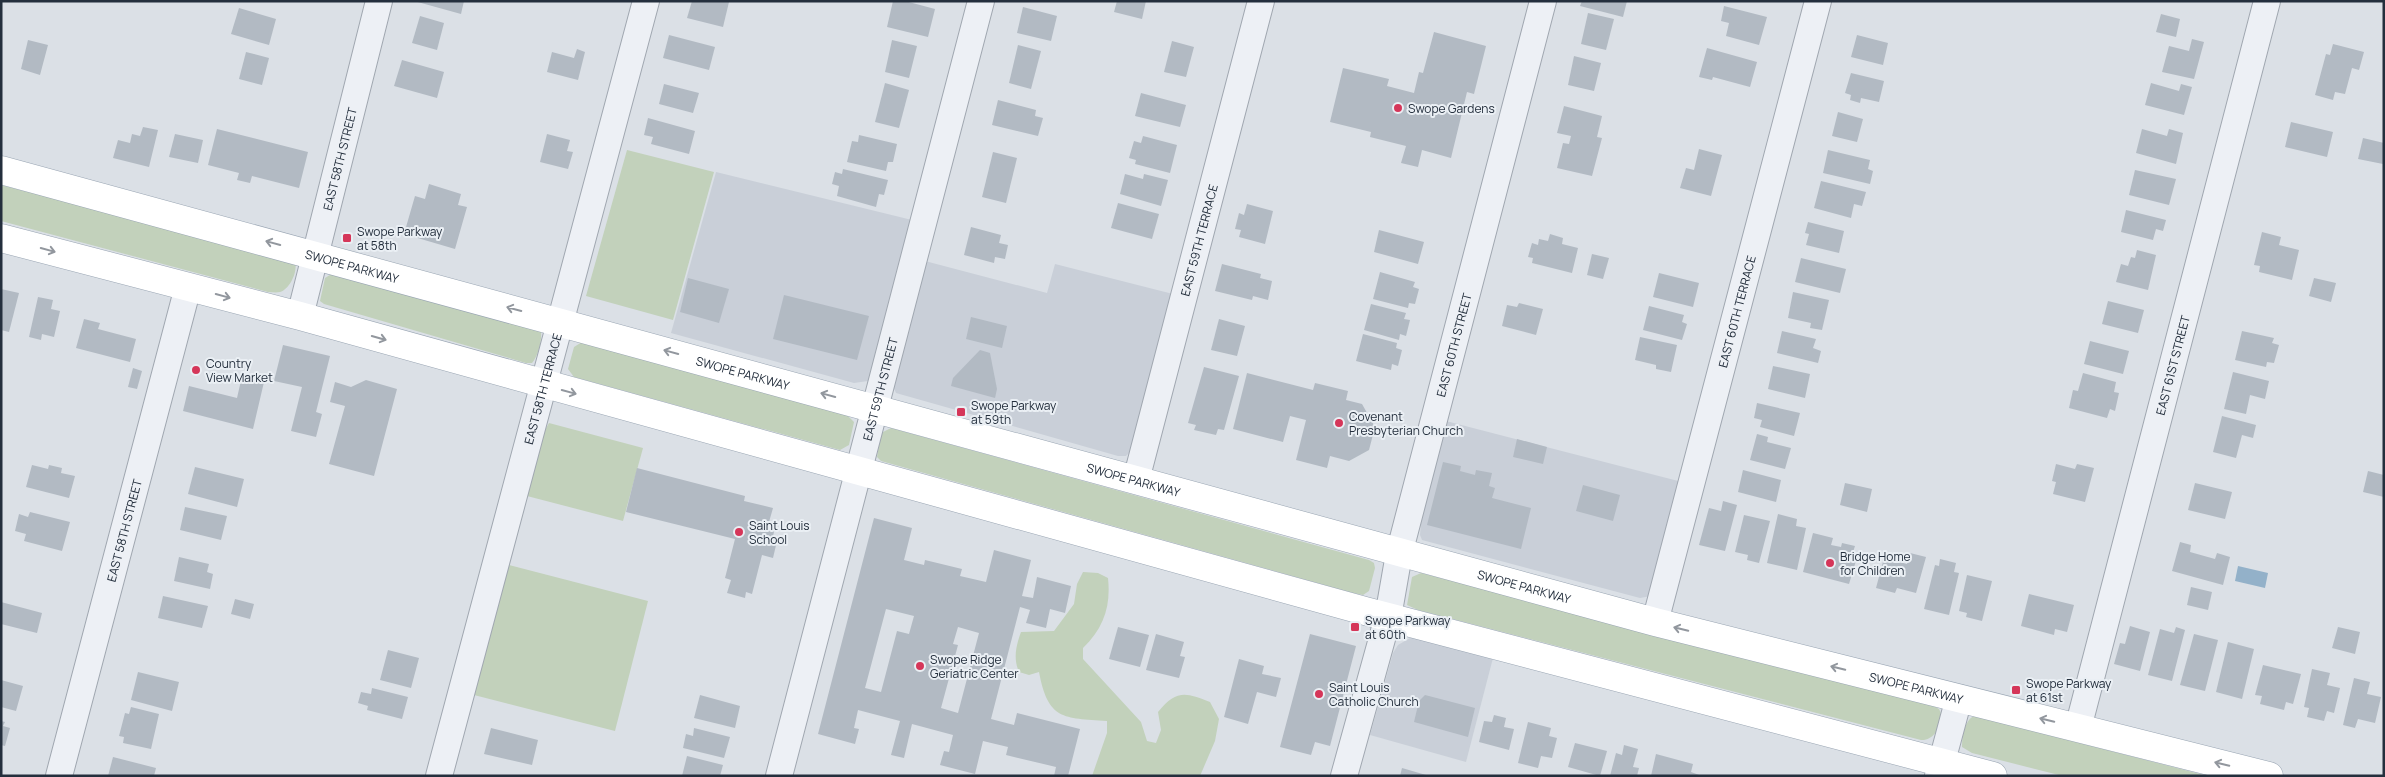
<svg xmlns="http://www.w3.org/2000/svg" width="2385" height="777" viewBox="0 0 2385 777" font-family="Manrope,sans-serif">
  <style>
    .built { fill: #c9cfd8 }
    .green { fill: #c2d1bb }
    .water { fill: #93b1c9 }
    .building { fill: #b2bac3; fill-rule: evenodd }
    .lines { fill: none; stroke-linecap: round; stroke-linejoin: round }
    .minor-casing { stroke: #a0a7b0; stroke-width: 28 }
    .major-casing { stroke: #99a5b3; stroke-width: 29 }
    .minor { stroke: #edf0f5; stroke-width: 26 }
    .major { stroke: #fff; stroke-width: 28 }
    .oneway { stroke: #92979e }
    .poi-dot { fill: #d53659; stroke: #eaeff4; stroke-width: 2 }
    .labels { text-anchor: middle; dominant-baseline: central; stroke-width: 4; stroke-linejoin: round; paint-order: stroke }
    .poi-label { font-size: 12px; fill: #242f3d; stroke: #eaeff4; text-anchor: start }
    .street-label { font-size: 12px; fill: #242f3d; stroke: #eaeff4 }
  </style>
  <rect width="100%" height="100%" fill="#dbe0e6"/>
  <g class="built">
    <polygon points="716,172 912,220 871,378 868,381 854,383 671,333"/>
    <polygon points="925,261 1047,293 1055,264 1173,294 1130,452 1126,456 1118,456 896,393 893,386"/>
    <polygon points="1446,421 1686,483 1651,596 1640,598 1422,540 1420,535 1421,523"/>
    <polygon points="1410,638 1419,638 1493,658 1466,762 1370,735 1393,653 1398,645"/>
  </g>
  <g class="green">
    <polygon points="627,150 714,172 673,320 586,296"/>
    <path d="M1,185l287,74 7,3c3,9 -5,27 -15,30 -4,1 -8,0 -12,0l-267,-71z"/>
    <path d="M333,273l204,55 4,4c1,9 -3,24 -9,31h-6l-202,-59 -4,-3 5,-23z"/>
    <polygon points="582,342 846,414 854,422 849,445 840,450 574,377 568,369 574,347"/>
    <polygon points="549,423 643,448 623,521 527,496 545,430"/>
    <polygon points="891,428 1369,560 1374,563 1375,568 1369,591 1363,595 1353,593 881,461 877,457 881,433"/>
    <polygon points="509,565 648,601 615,731 474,695"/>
    <path d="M1083,572l15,1 10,5c3,28 -4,50 -25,70v11l58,63 6,19 9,2 5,-13 -3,-18c18,-22 27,-20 52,-10l9,17 -4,22 -15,35h-108l15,-43v-12c-44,-3 -59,-1 -68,-49l-10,3 -10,-3c-6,-14 -3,-26 2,-40l33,-1 20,-27 3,-20z"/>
    <path d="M1421,573l513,133 5,3c7,12 -4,32 -18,31l-503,-130 -11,-5 5,-28z"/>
    <path d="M1974,716l5,1 229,59h-145l-91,-23 -10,-6c0,-10 2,-26 12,-31z"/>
  </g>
  <polygon class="water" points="2238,566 2268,573 2265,588 2235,581"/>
  <g class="building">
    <polygon points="414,1 464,1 461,14"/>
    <polygon points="692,1 729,2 723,27 687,18"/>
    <polygon points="893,1 905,1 935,9 928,37 887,27"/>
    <polygon points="1117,1 1146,1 1142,19 1114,12"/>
    <polygon points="1582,1 1627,1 1623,17 1580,6"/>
    <polygon points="1724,6 1767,17 1759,45 1726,36 1729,23 1721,21"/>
    <polygon points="1023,7 1057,16 1051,41 1017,33"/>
    <polygon points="239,8 276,19 269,45 231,34"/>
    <polygon points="1588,13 1614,19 1606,50 1581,44"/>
    <polygon points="2161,14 2180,19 2176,37 2156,32"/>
    <polygon points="420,16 444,23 437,50 412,43"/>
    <polygon points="1434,32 1486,46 1474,94 1467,92 1451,158 1422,150 1418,167 1401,163 1406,146 1370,137 1371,132 1330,122 1343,68 1389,79 1387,86 1414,93 1419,72 1423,73"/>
    <polygon points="669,35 715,47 709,70 663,58"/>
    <polygon points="1857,35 1888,43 1883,65 1851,57"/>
    <polygon points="2192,39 2204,42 2194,79 2162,72 2169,46 2189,51"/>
    <polygon points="28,40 48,45 40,75 21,69"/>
    <polygon points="892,40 917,46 909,78 885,72"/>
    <polygon points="1172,41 1194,47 1186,77 1164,72"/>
    <polygon points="2333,44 2364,52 2359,70 2352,68 2345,94 2335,92 2333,100 2315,95 2326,54 2330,55"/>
    <polygon points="1018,45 1041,51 1031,89 1009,83"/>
    <polygon points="1707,48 1757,62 1750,87 1713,77 1712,80 1699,77"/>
    <polygon points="577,49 585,52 578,80 547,72 552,52 574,58"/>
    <polygon points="246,52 269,58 262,85 239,79"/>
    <polygon points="1574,56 1601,63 1594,91 1568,85"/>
    <polygon points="402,60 444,72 437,98 394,86"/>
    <polygon points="1851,73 1884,81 1879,102 1861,98 1860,103 1850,100 1851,95 1845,93"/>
    <polygon points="885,83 909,90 899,128 875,122"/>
    <polygon points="2151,83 2179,91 2181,84 2192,87 2184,115 2145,105"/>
    <polygon points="664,84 699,93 693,113 659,104"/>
    <polygon points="1141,93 1186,105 1180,127 1135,116"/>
    <polygon points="998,100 1036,110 1035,116 1043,118 1038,136 992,125"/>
    <polygon points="1564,106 1602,116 1597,137 1602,138 1592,176 1557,168 1563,143 1569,144 1571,136 1557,133"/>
    <polygon points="1838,112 1863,119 1857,142 1832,136"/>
    <polygon points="648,118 695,131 689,154 651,144 653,137 644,135"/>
    <polygon points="2291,122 2333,132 2327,157 2285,147"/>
    <polygon points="143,127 158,130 149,167 113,158 118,140 130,143 132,134 140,136"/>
    <polygon points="217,129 308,152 299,188 252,176 250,183 237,180 239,173 208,165"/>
    <polygon points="2142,129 2167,136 2169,129 2183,133 2176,164 2136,153"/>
    <polygon points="175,134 203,140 198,163 169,157"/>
    <polygon points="547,134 570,140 567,151 573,152 568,169 540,162"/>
    <polygon points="859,135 897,144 893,162 888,162 886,171 847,162 852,141 858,142"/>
    <polygon points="1143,136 1177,145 1170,173 1135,164 1136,160 1129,158 1134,141 1141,143"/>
    <polygon points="2363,138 2384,143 2383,164 2358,159"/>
    <polygon points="1699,149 1722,155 1711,196 1680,188 1686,168 1694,170"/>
    <polygon points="1828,150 1870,160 1868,169 1873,171 1870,184 1823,173"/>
    <polygon points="993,152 1017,158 1006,203 982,197"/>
    <polygon points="843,169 888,180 884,195 879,194 876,207 837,196 839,186 832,184 835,172 842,174"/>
    <polygon points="2135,170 2176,179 2169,205 2129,195"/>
    <polygon points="1125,174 1143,179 1144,174 1168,180 1161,206 1120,194"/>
    <polygon points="1821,181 1866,192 1862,206 1854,204 1851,218 1814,208"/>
    <polygon points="429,184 461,194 458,205 467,207 455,249 404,234 415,196 425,199"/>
    <polygon points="1118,203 1159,214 1152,239 1111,228"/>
    <polygon points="1247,204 1273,211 1265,244 1239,237 1241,230 1235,229 1239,213 1244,215"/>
    <polygon points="2126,210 2166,220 2163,231 2156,229 2153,240 2121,232"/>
    <polygon points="1808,222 1844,231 1839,253 1806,245 1809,234 1805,233"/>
    <polygon points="971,227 1001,235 999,243 1008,245 1005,259 995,257 994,263 964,255"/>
    <polygon points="1379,230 1424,242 1418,264 1374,252"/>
    <polygon points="2262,232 2281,237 2279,245 2299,250 2292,280 2259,272 2260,266 2254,265"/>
    <polygon points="1550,234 1563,238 1562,244 1578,248 1572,273 1532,263 1533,258 1528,257 1532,243 1538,245 1539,239 1548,241"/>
    <polygon points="2137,250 2156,255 2148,290 2116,282 2121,264 2128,266 2131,257 2135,258"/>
    <polygon points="1592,254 1609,258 1603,279 1587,275"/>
    <polygon points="1801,258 1846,269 1840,293 1795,282"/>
    <polygon points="1222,264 1261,274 1260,278 1272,281 1268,300 1253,296 1252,300 1215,291"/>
    <polygon points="1380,272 1415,282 1413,287 1419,289 1415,304 1409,303 1408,308 1373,299"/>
    <polygon points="1659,273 1699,283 1693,307 1653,297"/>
    <polygon points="688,278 729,289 719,323 680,312"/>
    <polygon points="2314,278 2336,283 2331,302 2309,296"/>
    <polygon points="1,289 19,293 9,332 1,330"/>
    <polygon points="1793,292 1829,300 1822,330 1810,328 1811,323 1788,318"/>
    <polygon points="784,295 869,316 857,360 773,339"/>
    <polygon points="38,297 53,300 51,309 60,311 54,337 42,334 41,340 29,337"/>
    <polygon points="2108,301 2144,310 2138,333 2102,324"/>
    <polygon points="1519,303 1543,309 1536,335 1502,326 1507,305 1517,307"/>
    <polygon points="1371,304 1406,313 1404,319 1410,320 1406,336 1400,334 1399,340 1364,330"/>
    <polygon points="1649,306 1684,315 1682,322 1687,324 1682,340 1643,330"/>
    <polygon points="971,317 1007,326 1002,348 966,339"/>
    <polygon points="84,319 100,323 98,329 136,339 130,362 76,348"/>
    <polygon points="1219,319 1245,326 1237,356 1211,350"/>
    <polygon points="1782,331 1816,339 1813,348 1821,351 1818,363 1777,353"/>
    <polygon points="2242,331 2274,338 2272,343 2279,345 2274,363 2267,362 2266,367 2235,360"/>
    <polygon points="1363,334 1397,343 1396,348 1402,350 1398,366 1392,364 1391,370 1356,361"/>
    <polygon points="1640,337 1677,345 1671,372 1656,369 1656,365 1635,360"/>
    <polygon points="2090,341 2129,351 2123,374 2084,364"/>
    <polygon points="283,345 330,356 316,412 322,414 316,437 291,431 302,387 274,381"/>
    <polygon points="980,350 990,353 997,389 995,398 951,386 953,378"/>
    <polygon points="1773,366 1810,374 1805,398 1768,389"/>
    <polygon points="1204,367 1239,376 1224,430 1218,429 1216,435 1194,430 1196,425 1188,423"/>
    <polygon points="133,368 142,371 137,389 128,387"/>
    <polygon points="2233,372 2269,381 2265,399 2250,395 2246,414 2224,409"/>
    <polygon points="1247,373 1313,390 1315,383 1348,391 1346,400 1362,404 1375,427 1369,450 1349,461 1330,456 1327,468 1296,460 1306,420 1290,416 1283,442 1233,429"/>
    <polygon points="2083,373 2116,382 2114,392 2119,393 2115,411 2110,409 2107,418 2069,408 2073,390 2078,391"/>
    <polygon points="242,376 264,382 253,429 183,411 189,386 237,398"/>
    <polygon points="366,380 397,389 374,476 329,464 345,406 330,402 335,382 351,387"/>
    <polygon points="1757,403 1800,413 1794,436 1760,427 1762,420 1754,418"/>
    <polygon points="2222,416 2256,425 2253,438 2242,435 2236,458 2213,452"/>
    <polygon points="1757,434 1768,437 1767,442 1791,448 1785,469 1750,460"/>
    <polygon points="1517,439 1547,447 1543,464 1513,457"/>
    <polygon points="1443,462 1461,466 1460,471 1475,475 1476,470 1492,473 1489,486 1495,488 1492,498 1531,508 1521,549 1427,525"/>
    <polygon points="2056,464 2075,469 2077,464 2094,468 2085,502 2053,494 2056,482 2052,481"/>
    <polygon points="32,465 48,469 49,465 62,468 61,473 75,476 69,498 26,487"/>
    <polygon points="195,467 244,479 237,507 188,494"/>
    <polygon points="637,468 745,496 744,501 773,508 769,522 776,524 772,540 777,541 773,558 762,555 752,594 746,592 745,598 727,593 731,580 725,578 735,539 626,512"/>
    <polygon points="1743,470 1781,480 1776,502 1738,492"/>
    <polygon points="2368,471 2384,475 2384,497 2363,492"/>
    <polygon points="1845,483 1872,489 1867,512 1840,505"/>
    <polygon points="2195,483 2232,492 2225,519 2188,510"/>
    <polygon points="1583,485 1620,495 1613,521 1576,511"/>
    <polygon points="1723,501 1737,505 1725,551 1699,545 1709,508 1721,511"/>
    <polygon points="185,507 227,516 221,540 180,530"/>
    <polygon points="30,512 70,522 62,551 24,541 26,534 15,531 19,514 28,517"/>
    <polygon points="1778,514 1797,519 1796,526 1806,528 1797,570 1767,563"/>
    <polygon points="1744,515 1770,521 1759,563 1747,560 1748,555 1735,552"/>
    <path d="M874,518l38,10 -8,32 20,5 1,-5 37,9 -2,7 26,6 8,-32 37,10 -9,36 11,2 4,-21 34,9 -6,27 -15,-4 -4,19 -20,-5 4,-13 -10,-3 -29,112 23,6 3,-12 63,16 -12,47h-14l2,-9 -50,-12 2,-8 -25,-6 -8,33 -35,-9 4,-14 5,1 4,-17 -41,-11 -8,34 -13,-3 9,-34 -42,-11 -4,18 5,1 -4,15 -37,-10zM886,609l28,7 -5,18 -12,-3 -16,61 -16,-4zM958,627l21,6 -21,80 -17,-5 17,-63 -5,-1z"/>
    <polygon points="1813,533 1833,538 1831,545 1841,547 1842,543 1855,546 1853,552 1858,554 1849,584 1803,572"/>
    <polygon points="2180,542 2191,545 2190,552 2215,559 2217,553 2230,557 2223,585 2172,571"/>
    <polygon points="1910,553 1926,557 1916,593 1897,588 1895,593 1876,588 1884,558 1907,564"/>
    <polygon points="179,557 209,564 207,572 213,574 210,589 174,581"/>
    <polygon points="1940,559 1956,563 1954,572 1959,573 1949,615 1924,609 1935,565 1939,566"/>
    <polygon points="1967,575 1992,581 1982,621 1966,617 1967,613 1959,611"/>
    <polygon points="2191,587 2212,592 2208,610 2187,605"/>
    <polygon points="2029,594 2074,605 2067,632 2055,629 2054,635 2021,626"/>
    <polygon points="163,596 208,606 202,628 158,618"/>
    <polygon points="235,599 254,604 250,619 231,614"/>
    <polygon points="1,602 42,613 37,633 1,624"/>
    <polygon points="2130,626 2150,632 2140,671 2114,664 2120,643 2125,644"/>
    <polygon points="1118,627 1149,635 1140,667 1109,659"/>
    <polygon points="2176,627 2185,630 2172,681 2148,675 2160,629 2174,633"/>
    <polygon points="2338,627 2360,632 2355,654 2332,648"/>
    <polygon points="1156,634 1184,642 1180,656 1185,657 1179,678 1146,670"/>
    <polygon points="1310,634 1356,646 1330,746 1315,742 1311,755 1280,747"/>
    <polygon points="2194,634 2218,640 2205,691 2180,685"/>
    <polygon points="2228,642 2254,649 2242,699 2216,692"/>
    <polygon points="388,650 419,658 411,688 380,680"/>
    <polygon points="1239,659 1264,666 1262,674 1281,678 1276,697 1257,692 1248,724 1224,717"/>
    <polygon points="2263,665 2301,674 2293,704 2286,702 2284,710 2260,704 2262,696 2255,695"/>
    <polygon points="2312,669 2330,673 2327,685 2340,688 2334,713 2327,711 2324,721 2307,717 2309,708 2304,707"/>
    <polygon points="138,672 179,682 172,711 131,700"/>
    <polygon points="2354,678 2370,682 2367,694 2381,697 2375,723 2358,719 2355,728 2343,725"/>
    <polygon points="1,680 23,686 16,711 1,707"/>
    <polygon points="372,688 408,697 402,719 367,710 368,706 358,703 361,692 371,694"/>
    <polygon points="700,695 740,706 735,728 694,718"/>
    <polygon points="1425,695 1475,708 1468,737 1414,722 1419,701"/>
    <polygon points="131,707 159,714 151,749 123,743 124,737 119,736 125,713 129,714"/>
    <polygon points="1494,715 1506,718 1504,727 1514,729 1509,750 1479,742 1484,721 1492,722"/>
    <polygon points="1,721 5,722 3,726 10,728 5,746 1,745"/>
    <polygon points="1528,722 1551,728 1549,736 1557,738 1552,758 1541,756 1538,768 1518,763"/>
    <polygon points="491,728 538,740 532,765 484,754"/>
    <polygon points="694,728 730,737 724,758 683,748 686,734 693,736"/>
    <polygon points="1575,743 1607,751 1600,776 1568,767"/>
    <polygon points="1624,745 1638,749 1633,767 1639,768 1637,776 1610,776 1616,753 1622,755"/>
    <polygon points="1656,754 1693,764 1691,772 1702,776 1651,776"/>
    <polygon points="687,756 723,765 720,776 682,776"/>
    <polygon points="113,757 156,768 154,776 108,776"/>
    <polygon points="1402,768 1426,775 1426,776 1400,776"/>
  </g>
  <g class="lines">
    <defs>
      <g id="minor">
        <path id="s1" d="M300,316l79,-315"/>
        <path id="s2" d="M1136,480l125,-479"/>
        <path id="s3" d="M1655,622l163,-621"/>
        <path id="s4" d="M2078,728l189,-727"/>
        <path id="s5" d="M59,776l129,-489"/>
        <path id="s6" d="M439,776l207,-775"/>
        <path id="s7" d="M779,776l202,-775"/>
        <path id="s8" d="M1344,776l44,-159 11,-63 144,-553"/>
        <polyline points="1938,776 1959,698"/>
      </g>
      <g id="major">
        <path id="s9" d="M1,170l1654,452 614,154"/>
        <polyline points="1,238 300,316 1365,611 1993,776"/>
      </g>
    </defs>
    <use href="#minor" class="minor-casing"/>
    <use href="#major" class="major-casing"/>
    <use href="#minor" class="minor"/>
    <use href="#major" class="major"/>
  </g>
  <defs><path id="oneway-shaft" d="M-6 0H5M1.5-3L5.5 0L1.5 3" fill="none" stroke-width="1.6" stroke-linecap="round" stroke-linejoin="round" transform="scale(1.25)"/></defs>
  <g class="oneway">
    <use href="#oneway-shaft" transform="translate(273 243) rotate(-165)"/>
    <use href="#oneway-shaft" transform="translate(48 250) rotate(15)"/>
    <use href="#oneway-shaft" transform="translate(223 296) rotate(15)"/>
    <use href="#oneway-shaft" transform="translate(514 309) rotate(-165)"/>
    <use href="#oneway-shaft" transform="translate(379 338) rotate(16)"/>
    <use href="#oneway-shaft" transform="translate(671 352) rotate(-165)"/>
    <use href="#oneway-shaft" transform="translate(569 392) rotate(15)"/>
    <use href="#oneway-shaft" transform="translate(828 395) rotate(-165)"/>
    <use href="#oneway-shaft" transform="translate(1681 629) rotate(-166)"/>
    <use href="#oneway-shaft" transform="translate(1838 668) rotate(-166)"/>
    <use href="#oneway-shaft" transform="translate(2047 720) rotate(-166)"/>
    <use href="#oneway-shaft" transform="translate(2222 764) rotate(-166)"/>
  </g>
  <g class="poi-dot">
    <circle cx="1398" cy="108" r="5"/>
    <rect x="342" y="233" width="10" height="10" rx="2.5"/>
    <circle cx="196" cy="370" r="5"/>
    <rect x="956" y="407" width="10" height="10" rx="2.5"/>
    <circle cx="1339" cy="423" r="5"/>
    <circle cx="739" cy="532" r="5"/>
    <circle cx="1830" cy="563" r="5"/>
    <rect x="1350" y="622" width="10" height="10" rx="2.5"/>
    <circle cx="920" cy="666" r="5"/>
    <rect x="2011" y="685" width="10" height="10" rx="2.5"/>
    <circle cx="1319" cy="694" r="5"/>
  </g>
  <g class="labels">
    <g class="poi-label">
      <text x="1408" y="108">Swope Gardens</text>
      <text x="357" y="231">Swope Parkway<tspan x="357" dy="14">at 58th</tspan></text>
      <text x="206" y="363">Country<tspan x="206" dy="14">View Market</tspan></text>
      <text x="971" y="405">Swope Parkway<tspan x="971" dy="14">at 59th</tspan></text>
      <text x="1349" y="416">Covenant<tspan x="1349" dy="14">Presbyterian Church</tspan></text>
      <text x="749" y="525">Saint Louis<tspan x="749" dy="14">School</tspan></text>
      <text x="1840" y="556">Bridge Home<tspan x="1840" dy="14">for Children</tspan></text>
      <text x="1365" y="620">Swope Parkway<tspan x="1365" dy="14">at 60th</tspan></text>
      <text x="930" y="659">Swope Ridge<tspan x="930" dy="14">Geriatric Center</tspan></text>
      <text x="2026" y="683">Swope Parkway<tspan x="2026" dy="14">at 61st</tspan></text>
      <text x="1329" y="687">Saint Louis<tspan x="1329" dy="14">Catholic Church</tspan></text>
    </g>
    <g class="street-label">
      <text stroke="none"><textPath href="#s1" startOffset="162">EAST 58TH STREET</textPath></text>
      <text stroke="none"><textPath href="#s2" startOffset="248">EAST 59TH TERRACE</textPath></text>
      <text stroke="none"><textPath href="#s9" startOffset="364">SWOPE PARKWAY</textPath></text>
      <text stroke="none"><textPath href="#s3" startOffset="321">EAST 60TH TERRACE</textPath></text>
      <text stroke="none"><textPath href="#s8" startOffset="445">EAST 60TH STREET</textPath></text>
      <text stroke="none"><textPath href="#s4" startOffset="375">EAST 61ST STREET</textPath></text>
      <text stroke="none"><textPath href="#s9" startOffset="769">SWOPE PARKWAY</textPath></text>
      <text stroke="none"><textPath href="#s6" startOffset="401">EAST 58TH TERRACE</textPath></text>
      <text stroke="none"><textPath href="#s7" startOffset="400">EAST 59TH STREET</textPath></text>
      <text stroke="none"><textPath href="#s9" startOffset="1174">SWOPE PARKWAY</textPath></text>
      <text stroke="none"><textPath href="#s5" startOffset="254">EAST 58TH STREET</textPath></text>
      <text stroke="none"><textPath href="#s9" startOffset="1579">SWOPE PARKWAY</textPath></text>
      <text stroke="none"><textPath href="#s9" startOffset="1984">SWOPE PARKWAY</textPath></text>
    </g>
  </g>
  <rect width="2385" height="777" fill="none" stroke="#242f3d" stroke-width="5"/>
</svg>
